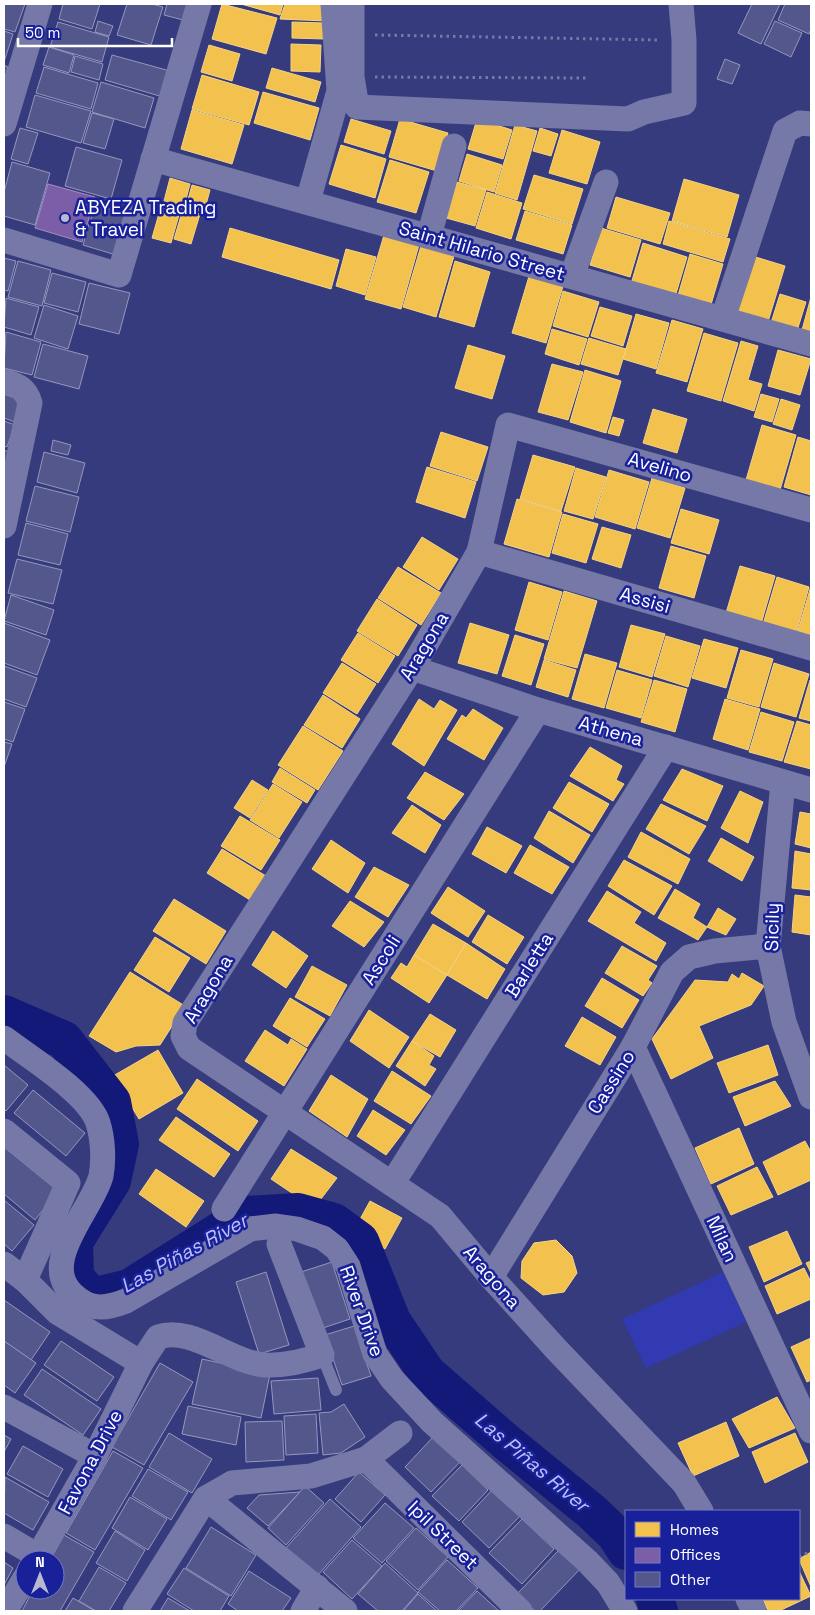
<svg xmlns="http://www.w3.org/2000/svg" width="815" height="1615" viewBox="0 0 815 1615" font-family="'Space Grotesk',sans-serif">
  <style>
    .green { fill: #313ab1 }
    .homes { fill: #f2c14e; stroke: #f6d483 }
    .offices { fill: #7b5ea7; stroke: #a38ec1 }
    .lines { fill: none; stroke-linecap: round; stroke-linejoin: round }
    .river { stroke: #131978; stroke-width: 38 }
    .building { fill: #53578c; stroke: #9597bc }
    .path { stroke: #7678a7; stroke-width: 3; stroke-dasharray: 2.5 4; stroke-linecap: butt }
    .service { stroke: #7678a7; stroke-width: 12 }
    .minor { stroke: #7678a7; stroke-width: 25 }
    .poi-dot { fill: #b9bad2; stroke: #19219a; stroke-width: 2 }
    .labels { text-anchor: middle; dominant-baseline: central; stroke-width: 5; stroke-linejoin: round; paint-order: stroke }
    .poi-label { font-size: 19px; fill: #fff; stroke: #19219a; text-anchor: start }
    .street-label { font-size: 19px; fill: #fff; stroke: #19219a }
    .water-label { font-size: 20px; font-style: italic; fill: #bbc0f8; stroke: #19219a }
  </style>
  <rect width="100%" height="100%" fill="#363b7d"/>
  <polygon class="green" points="723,1272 746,1322 646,1368 622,1319"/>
  <g class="homes">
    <polygon points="222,4 277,18 266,54 212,39"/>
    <polygon points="241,4 283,4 280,15"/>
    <polygon points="285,4 326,4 326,21 280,19"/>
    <polygon points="292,22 324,23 324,39 292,38"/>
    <polygon points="291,44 321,45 320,72 291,71"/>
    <polygon points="209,45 240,54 232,81 201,72"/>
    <polygon points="272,68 321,82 315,102 266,88"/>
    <polygon points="202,75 259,92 249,125 192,109"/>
    <polygon points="263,92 319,108 310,140 254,123"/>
    <polygon points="192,110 244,125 232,164 181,149"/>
    <polygon points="351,119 391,131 384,154 344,142"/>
    <polygon points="400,119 448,133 437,171 389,157"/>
    <polygon points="477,119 512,130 503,159 468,149"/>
    <polygon points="515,125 537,131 517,200 495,193"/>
    <polygon points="540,128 558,134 551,156 533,151"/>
    <polygon points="562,130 600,142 587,184 549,173"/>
    <polygon points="341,145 386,159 375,198 329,184"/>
    <polygon points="467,154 502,165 494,192 459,181"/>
    <polygon points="390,160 429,172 416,213 377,202"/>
    <polygon points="534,175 583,189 572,224 523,209"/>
    <polygon points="170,178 190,184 184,207 164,201"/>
    <polygon points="684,179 739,195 727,237 672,221"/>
    <polygon points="457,182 486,190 475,226 446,218"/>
    <polygon points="192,185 210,190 204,212 186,207"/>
    <polygon points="487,192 522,203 511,239 476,228"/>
    <polygon points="616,197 670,213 660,244 607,228"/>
    <polygon points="162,203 181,208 171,243 152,238"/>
    <polygon points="183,209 200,214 191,244 174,239"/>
    <polygon points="525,211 572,225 563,254 516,240"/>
    <polygon points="669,221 730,239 723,262 663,244"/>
    <polygon points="230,228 339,260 331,289 222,257"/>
    <polygon points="601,228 641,240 630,277 590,265"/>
    <polygon points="384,235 419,245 401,309 365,299"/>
    <polygon points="643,243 687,257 675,297 631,284"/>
    <polygon points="421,246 454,256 436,317 403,307"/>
    <polygon points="346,249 376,257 365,295 336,286"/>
    <polygon points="690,254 723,264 710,308 677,299"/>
    <polygon points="749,255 785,266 767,325 731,315"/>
    <polygon points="455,261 490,272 474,327 439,317"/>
    <polygon points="530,273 564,283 546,343 512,333"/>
    <polygon points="563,291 599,302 588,337 553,326"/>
    <polygon points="780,294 806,302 796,334 770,326"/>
    <polygon points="811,297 811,332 802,330"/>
    <polygon points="600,307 632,316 623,346 591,336"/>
    <polygon points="636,314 669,323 656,369 623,359"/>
    <polygon points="672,320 703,329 687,382 656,373"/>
    <polygon points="552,329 587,339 579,365 545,354"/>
    <polygon points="704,333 738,343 721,401 687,391"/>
    <polygon points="589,338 626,349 618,375 581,364"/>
    <polygon points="741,341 758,346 748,380 762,384 754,411 723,401"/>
    <polygon points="468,345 505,356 492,399 455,388"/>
    <polygon points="778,350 811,359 800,395 768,386"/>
    <polygon points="552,364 583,372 568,420 538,412"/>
    <polygon points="585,370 621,381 606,433 570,422"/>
    <polygon points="761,394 779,399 772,422 754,417"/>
    <polygon points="781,399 800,405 792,430 773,424"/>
    <polygon points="653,409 687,419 677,453 643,443"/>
    <polygon points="613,417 624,420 619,436 608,433"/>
    <polygon points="762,425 796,435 780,490 746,480"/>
    <polygon points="441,432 488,447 477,481 430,466"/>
    <polygon points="798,437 811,441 811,495 784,487"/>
    <polygon points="533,455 575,467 561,511 520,499"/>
    <polygon points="427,467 476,482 465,518 416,502"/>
    <polygon points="576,468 606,477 593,519 564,511"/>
    <polygon points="609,470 649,482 635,529 595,517"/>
    <polygon points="652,478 685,488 670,538 637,528"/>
    <polygon points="517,499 562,512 549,557 504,544"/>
    <polygon points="681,509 719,520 709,554 671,543"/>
    <polygon points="563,514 598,524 586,563 552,553"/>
    <polygon points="602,527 631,535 621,568 592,559"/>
    <polygon points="422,537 458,559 439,590 403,567"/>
    <polygon points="671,546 706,556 694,598 659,588"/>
    <polygon points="740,566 775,576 761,624 726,613"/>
    <polygon points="398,567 441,593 421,625 378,598"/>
    <polygon points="777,577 809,587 796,634 763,624"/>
    <polygon points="529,582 562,592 548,640 515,630"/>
    <polygon points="811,586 811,638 797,634"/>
    <polygon points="564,591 597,601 577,668 544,659"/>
    <polygon points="377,599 417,625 398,656 357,631"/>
    <polygon points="470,623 509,635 497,674 458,663"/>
    <polygon points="631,625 665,634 652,677 619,667"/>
    <polygon points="358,633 395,656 378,683 341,660"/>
    <polygon points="515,635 544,644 531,685 502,676"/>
    <polygon points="666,636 700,646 688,687 654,676"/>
    <polygon points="704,639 738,648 726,688 692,678"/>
    <polygon points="741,650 773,659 759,707 727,698"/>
    <polygon points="585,654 617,663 604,708 572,699"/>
    <polygon points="544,660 576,670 568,697 536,687"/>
    <polygon points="342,663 376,684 357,714 323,693"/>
    <polygon points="774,663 809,674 796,717 761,707"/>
    <polygon points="617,670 652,680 641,718 606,708"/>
    <polygon points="654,680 687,689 675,732 641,722"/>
    <polygon points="810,680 811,680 811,721 799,718"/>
    <polygon points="323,695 360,719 342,748 304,725"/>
    <polygon points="419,699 434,709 440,700 457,710 424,766 392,744"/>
    <polygon points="725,699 760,709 748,750 713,739"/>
    <polygon points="473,709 503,728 484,760 447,739 462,715 466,718"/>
    <polygon points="761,712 794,722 782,761 749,752"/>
    <polygon points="797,721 811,725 811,769 784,762"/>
    <polygon points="303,726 343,751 318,790 278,765"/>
    <polygon points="590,747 622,766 616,780 624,784 613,801 570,776"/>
    <polygon points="280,768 315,790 307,803 272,782"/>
    <polygon points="682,769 723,786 707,821 663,800"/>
    <polygon points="425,772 464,794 444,820 407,798"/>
    <polygon points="252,780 268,790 250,818 234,808"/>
    <polygon points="569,782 609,804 592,832 553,808"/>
    <polygon points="273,784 302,802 279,838 250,820"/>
    <polygon points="740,791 763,802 748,843 721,828"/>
    <polygon points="661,804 706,826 689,854 646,829"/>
    <polygon points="412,805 441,825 425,853 392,833"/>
    <polygon points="549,811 590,835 573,863 534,838"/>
    <polygon points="800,812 811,814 811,848 795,844"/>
    <polygon points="240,816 280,840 261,870 221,846"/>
    <polygon points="487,827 522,846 506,873 472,854"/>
    <polygon points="641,832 690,859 678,884 628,857"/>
    <polygon points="721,838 754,857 742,881 708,861"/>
    <polygon points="331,840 365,863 348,893 312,869"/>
    <polygon points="530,845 569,867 552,894 514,873"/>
    <polygon points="222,849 266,876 250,900 207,873"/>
    <polygon points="795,851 811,854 811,890 792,888"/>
    <polygon points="624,860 672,886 654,915 608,886"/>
    <polygon points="374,867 409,885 388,917 355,897"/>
    <polygon points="448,887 485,911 468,937 431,913"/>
    <polygon points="675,889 700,904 693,918 707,927 698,940 658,918"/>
    <polygon points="607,891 641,912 634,923 666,943 656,961 588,921"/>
    <polygon points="795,895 811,897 811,935 792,932"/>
    <polygon points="174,899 226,931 206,964 153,931"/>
    <polygon points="350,901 384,922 364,947 332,926"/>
    <polygon points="718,908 736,919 726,935 707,927"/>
    <polygon points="488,915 524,937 507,964 472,942"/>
    <polygon points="433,924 466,943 447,975 414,955"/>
    <polygon points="273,931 308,956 286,988 252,965"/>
    <polygon points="155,937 190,958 169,992 134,970"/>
    <polygon points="466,943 505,969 487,999 447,975"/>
    <polygon points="622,946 657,966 648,980 652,983 643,996 605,973"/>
    <polygon points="414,955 447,975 429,1003 391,978 401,963 407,967"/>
    <polygon points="312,966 347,985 330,1016 295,997"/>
    <polygon points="130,972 185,1006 160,1045 136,1046 116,1052 89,1036"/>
    <polygon points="742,973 764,986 751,1005 699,1026 713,1058 671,1079 652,1039 695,980 728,982 732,974 739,979"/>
    <polygon points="602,978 639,1000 622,1028 585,1006"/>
    <polygon points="290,998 325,1019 307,1047 273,1026"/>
    <polygon points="369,1010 409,1037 389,1068 350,1041"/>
    <polygon points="430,1014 456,1030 440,1057 412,1041"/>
    <polygon points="582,1017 616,1037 600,1065 565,1046"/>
    <polygon points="265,1030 288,1045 291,1039 307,1049 284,1086 245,1061"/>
    <polygon points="412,1041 434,1056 429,1065 436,1069 425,1086 396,1066"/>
    <polygon points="768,1045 778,1075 729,1093 717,1063"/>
    <polygon points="158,1050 183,1093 139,1119 113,1076"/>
    <polygon points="392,1071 431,1096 411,1124 374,1101"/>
    <polygon points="331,1075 368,1099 347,1137 309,1111"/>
    <polygon points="197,1079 258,1121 238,1151 177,1109"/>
    <polygon points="775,1081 791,1106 745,1126 733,1097"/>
    <polygon points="373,1110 405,1130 386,1155 357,1136"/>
    <polygon points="176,1117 230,1154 214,1177 159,1140"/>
    <polygon points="739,1128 754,1164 711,1184 695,1148"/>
    <polygon points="805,1141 811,1152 811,1180 778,1195 763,1162"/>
    <polygon points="291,1149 337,1178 314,1208 271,1179"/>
    <polygon points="757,1167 773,1197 731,1215 717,1186"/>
    <polygon points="156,1169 204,1201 186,1227 139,1194"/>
    <polygon points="370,1201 402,1218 385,1249 368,1239 374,1230 359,1221"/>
    <polygon points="787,1231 802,1264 764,1282 749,1247"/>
    <polygon points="556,1240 572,1256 577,1273 564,1292 543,1295 521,1278 522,1261 534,1243"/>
    <polygon points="811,1261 811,1273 806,1263"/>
    <polygon points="804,1268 811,1282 811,1299 777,1314 765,1286"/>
    <polygon points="811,1338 811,1380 807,1382 791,1347"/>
    <polygon points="777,1397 795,1428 749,1448 732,1419"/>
    <polygon points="726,1422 739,1456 693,1476 678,1443"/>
    <polygon points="795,1433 808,1462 765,1483 752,1452"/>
    <polygon points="811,1552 811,1587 799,1559"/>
    <polygon points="799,1571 811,1596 779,1611 768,1611 763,1599 799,1599"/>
  </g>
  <polygon class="offices" points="48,184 95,197 82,242 35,228"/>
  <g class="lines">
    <g class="river">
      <polyline points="4,1014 64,1040 112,1102 120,1144 112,1181 74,1242 75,1277 92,1297 129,1288 245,1215 298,1212 334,1222 360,1241 392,1321 427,1373 505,1441 592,1512 615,1534 626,1551"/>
      <polyline points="655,1599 659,1611"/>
    </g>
  </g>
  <g class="building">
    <polygon points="4,4 25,4 15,32 4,29"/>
    <polygon points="63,4 100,4 92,29 59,19"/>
    <polygon points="127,4 152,4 163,7 151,45 117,35"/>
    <polygon points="167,4 187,4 187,21 164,15"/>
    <polygon points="752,4 780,4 761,44 738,33"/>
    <polygon points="785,4 811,4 811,29 809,34 778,20"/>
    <polygon points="98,21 113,26 109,36 95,32"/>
    <polygon points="775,21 802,33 791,57 764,44"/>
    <polygon points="58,22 109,37 102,62 50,47"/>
    <polygon points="4,31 13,34 4,62"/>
    <polygon points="49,47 74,55 69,73 43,65"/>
    <polygon points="112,55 170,71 163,97 105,80"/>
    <polygon points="75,56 103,64 99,80 71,72"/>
    <polygon points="725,59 740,65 732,84 717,79"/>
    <polygon points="4,65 8,67 4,81"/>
    <polygon points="44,67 98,83 91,109 36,93"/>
    <polygon points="101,82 154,98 145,128 92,112"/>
    <polygon points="35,95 91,111 81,143 26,127"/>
    <polygon points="92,113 114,119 105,149 83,143"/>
    <polygon points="20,128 38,133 28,164 11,159"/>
    <polygon points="76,147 122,160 111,199 65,186"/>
    <polygon points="12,162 50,173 35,225 4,216 4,192"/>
    <polygon points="95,205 128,214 123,232 90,222"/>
    <polygon points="89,224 122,234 116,255 83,245"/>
    <polygon points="4,258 16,261 8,291 4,290"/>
    <polygon points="18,261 51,270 42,306 8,297"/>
    <polygon points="52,273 86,282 78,312 44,303"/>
    <polygon points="89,283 130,293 119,334 79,324"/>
    <polygon points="6,298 39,307 31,335 4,327"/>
    <polygon points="44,305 78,316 68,349 34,338"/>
    <polygon points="6,332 41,342 32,375 4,368"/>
    <polygon points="43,344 88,356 79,389 34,377"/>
    <polygon points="4,394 23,401 15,422 4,418"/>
    <polygon points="4,421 15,425 7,447 4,446"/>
    <polygon points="53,440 71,445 68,455 51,451"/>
    <polygon points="4,450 14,454 4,483"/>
    <polygon points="44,452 85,463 77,493 37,482"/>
    <polygon points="35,486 79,497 70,532 26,521"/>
    <polygon points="26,523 68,534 60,565 18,555"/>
    <polygon points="17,559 62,570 53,604 8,593"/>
    <polygon points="11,595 54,610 46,635 4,621"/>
    <polygon points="4,623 50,640 37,675 4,663"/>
    <polygon points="4,666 37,678 26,707 4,699"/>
    <polygon points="4,702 25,709 13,742 4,739"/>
    <polygon points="4,742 12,744 4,767"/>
    <polygon points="4,1065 28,1085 6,1111 4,1109"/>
    <polygon points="33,1090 85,1133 66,1156 14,1113"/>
    <polygon points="4,1147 58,1191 35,1220 4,1194"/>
    <polygon points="4,1200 34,1225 12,1251 4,1244"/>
    <polygon points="332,1262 350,1319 320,1329 301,1272"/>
    <polygon points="266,1272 289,1345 259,1354 236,1282"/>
    <polygon points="4,1300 50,1332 31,1360 4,1341"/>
    <polygon points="354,1326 371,1376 342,1385 325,1335"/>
    <polygon points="4,1341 36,1363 15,1393 4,1385"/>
    <polygon points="61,1341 114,1377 97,1401 44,1365"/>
    <polygon points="202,1359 270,1374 261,1418 192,1404"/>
    <polygon points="160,1363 193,1382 144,1465 112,1447"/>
    <polygon points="42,1369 101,1409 83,1435 24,1395"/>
    <polygon points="318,1378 321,1410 274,1414 271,1381"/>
    <polygon points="344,1404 365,1437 341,1453 323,1455 319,1413 331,1412"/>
    <polygon points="188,1406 241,1417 236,1445 182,1434"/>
    <polygon points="316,1414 318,1453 286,1455 284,1416"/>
    <polygon points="282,1421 284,1460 246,1462 245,1422"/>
    <polygon points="169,1433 212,1459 192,1493 149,1467"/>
    <polygon points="4,1435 11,1439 4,1452"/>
    <polygon points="435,1435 462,1460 431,1492 405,1467"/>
    <polygon points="23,1446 63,1469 48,1497 7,1474"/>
    <polygon points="113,1451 143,1468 95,1550 66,1533"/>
    <polygon points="462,1465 488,1490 459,1521 432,1496"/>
    <polygon points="148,1469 188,1492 171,1520 132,1496"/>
    <polygon points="359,1472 385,1495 361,1522 335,1499"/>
    <polygon points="5,1477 49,1502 33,1530 4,1513"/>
    <polygon points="305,1486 324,1503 286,1545 268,1528"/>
    <polygon points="495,1487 523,1513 489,1548 462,1522"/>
    <polygon points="300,1492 268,1526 247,1508 259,1495"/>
    <polygon points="130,1497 167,1519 148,1550 112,1528"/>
    <polygon points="330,1499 361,1527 317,1576 285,1549"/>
    <polygon points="385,1503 414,1528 382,1563 353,1538"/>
    <polygon points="522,1519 554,1549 522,1584 489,1553"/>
    <polygon points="211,1527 256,1555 231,1596 186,1568"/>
    <polygon points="416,1528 448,1557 418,1590 386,1561"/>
    <polygon points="115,1531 145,1550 127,1581 96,1563"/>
    <polygon points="64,1535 94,1552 60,1611 22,1611 33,1590 55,1590 55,1560 50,1560"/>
    <polygon points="352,1540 382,1566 352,1599 323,1572"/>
    <polygon points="559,1550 580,1569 540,1611 535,1611 517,1594"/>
    <polygon points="447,1560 478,1588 456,1611 440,1611 418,1592"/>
    <polygon points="4,1562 13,1568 4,1585"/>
    <polygon points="385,1563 418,1593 402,1611 378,1611 358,1594"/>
    <polygon points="99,1567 126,1583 109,1611 96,1611 79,1601"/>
    <polygon points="184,1568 229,1596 220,1611 194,1611 167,1594"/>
    <polygon points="249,1571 291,1598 282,1611 238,1611 228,1604"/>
    <polygon points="477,1591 499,1611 458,1611"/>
    <polygon points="418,1594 437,1611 403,1611"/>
    <polygon points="73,1598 95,1611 65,1611"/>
    <polygon points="168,1598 190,1611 160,1611"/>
  </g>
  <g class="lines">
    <g class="path">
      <polyline points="375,35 661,40"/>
      <polyline points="375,77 587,78"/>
      <polyline points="799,1557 811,1551"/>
    </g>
    <polyline class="service" points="322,1355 336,1390"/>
    <g class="minor">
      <polyline points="352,4 352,77 357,107 628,119 644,112 684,103 684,40 681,4"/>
      <polyline points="4,124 40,4"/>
      <polyline points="153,159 811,344"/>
      <polyline points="308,201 339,91 333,4"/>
      <polyline points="429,236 454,146"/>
      <polyline points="4,240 119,275 199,4"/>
      <polyline points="572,276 606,182"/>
      <polyline points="723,318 785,131 800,123 811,124"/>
      <path d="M4,381c14,4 22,8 26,22l-26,123"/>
      <polyline points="479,552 811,648"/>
      <polyline points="412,668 538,710 811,790"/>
      <polyline points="783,782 768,946 784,1022 811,1097"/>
      <path d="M4,1038c25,19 85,56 94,85 5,16 6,37 3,53 -9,35 -67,89 -24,122 16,13 31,10 49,3l124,-72 26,-3 21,3 26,9 14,11 11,17 27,88 17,25 40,43 155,139 21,22 17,28"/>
      <polyline points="633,1047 811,1431"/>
      <polyline points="4,1131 68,1183 25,1280"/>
      <polyline points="392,1184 666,747"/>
      <polyline points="224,1209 538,710"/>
      <polyline points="4,1264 25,1280 57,1312 141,1363"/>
      <polyline points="491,1277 633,1047 672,972 689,957 715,951 768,946"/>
      <polyline points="4,1407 95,1456"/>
      <polyline points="366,1459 520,1611"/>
      <polyline points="206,1498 345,1611"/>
      <polyline points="701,1511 684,1483 556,1349 491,1277 440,1216 189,1048 183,1036 185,1023 412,668 479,552 508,425 811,510"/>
      <polyline points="4,1536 38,1556"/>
      <path d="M36,1560l59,-104 46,-93 17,-26c33,-12 73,26 107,28 20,1 37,-3 57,-10l-43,-111"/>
      <polyline points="748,1599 754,1611"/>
      <polyline points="5,1611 25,1578"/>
      <polyline points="135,1611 206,1498 232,1483 311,1476 366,1459 400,1433"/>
      <polyline points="303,1611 317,1587"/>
    </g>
  </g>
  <circle class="poi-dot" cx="65" cy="218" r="5"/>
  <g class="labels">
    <g class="poi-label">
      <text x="75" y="207">ABYEZA Trading<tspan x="75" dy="22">&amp; Travel</tspan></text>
    </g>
    <g class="street-label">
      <text transform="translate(482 251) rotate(16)">Saint Hilario Street</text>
      <text transform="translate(660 467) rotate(16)">Avelino</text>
      <text transform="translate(645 600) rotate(16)">Assisi</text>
      <text transform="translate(424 646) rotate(-59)">Aragona</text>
      <text transform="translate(611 731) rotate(16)">Athena</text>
      <text transform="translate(772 927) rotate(-89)">Sicily</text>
      <text transform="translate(381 960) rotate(-58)">Ascoli</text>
      <text transform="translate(529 965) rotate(-58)">Barletta</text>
      <text transform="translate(208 989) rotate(-59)">Aragona</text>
      <text transform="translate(611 1082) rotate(-58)">Cassino</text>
      <text transform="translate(722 1239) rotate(65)">Milan</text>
      <text transform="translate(492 1277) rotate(49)">Aragona</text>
      <text transform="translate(362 1311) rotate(70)">River Drive</text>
      <text transform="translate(90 1462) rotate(-62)">Favona Drive</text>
      <text transform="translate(443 1535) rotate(44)">Ipil Street</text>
    </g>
    <g class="water-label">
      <text transform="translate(184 1253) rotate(-29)">Las Piñas River</text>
      <text transform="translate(532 1462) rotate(40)">Las Piñas River</text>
    </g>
  </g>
  <rect width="815" height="1615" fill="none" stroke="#ffffff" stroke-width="10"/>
  <rect x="625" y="1510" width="175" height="90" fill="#19219a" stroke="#757ac2"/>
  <rect x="635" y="1522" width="25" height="15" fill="#f2c14e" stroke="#757ac2"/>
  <text x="670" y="1535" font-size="15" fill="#ffffff">Homes</text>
  <rect x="635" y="1548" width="25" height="15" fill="#7b5ea7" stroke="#757ac2"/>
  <text x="670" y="1560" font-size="15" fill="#ffffff">Offices</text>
  <rect x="635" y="1572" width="25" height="15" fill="#53578c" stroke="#757ac2"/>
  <text x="670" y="1585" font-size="15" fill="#ffffff">Other</text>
  <g transform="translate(40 1575)"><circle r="24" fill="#19219a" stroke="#757ac2"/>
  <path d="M0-4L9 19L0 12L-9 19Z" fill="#b9bad2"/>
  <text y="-8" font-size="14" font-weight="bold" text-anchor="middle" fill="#ffffff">N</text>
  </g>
  <path d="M18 38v8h154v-8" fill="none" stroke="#ffffff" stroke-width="2.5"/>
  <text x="25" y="38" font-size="15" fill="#ffffff" stroke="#19219a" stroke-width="4" paint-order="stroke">50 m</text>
</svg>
